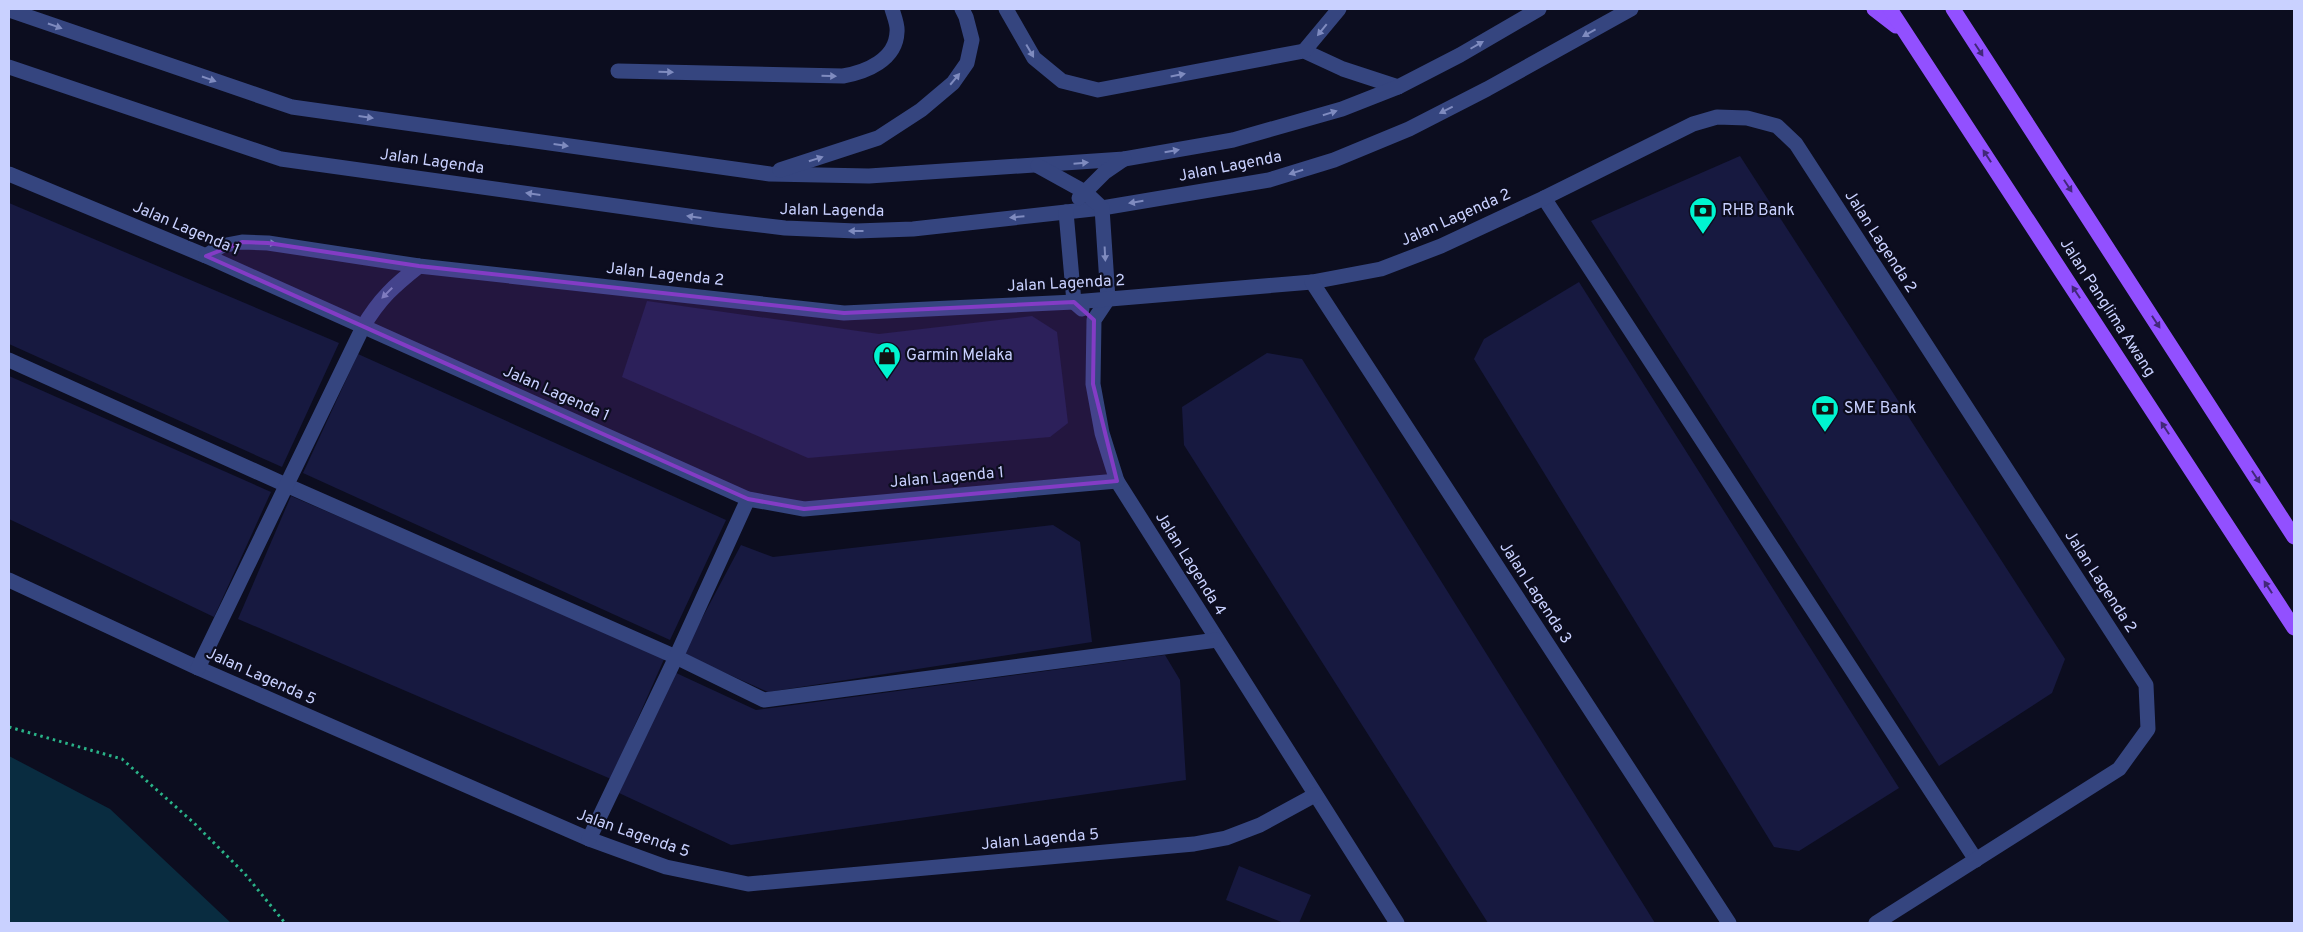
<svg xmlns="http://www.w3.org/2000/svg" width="2303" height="932" viewBox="0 0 2303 932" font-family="Overpass,sans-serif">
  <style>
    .water { fill: #092c40 }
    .building { fill: #171940 }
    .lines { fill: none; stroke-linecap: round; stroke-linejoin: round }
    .path { stroke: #2ab388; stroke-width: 3; stroke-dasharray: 2.5 4; stroke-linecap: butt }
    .minor { stroke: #35457f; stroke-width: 15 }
    .major { stroke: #9250ff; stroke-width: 15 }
    .oneway { fill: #7f8bbf }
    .oneway2 { fill: #422879 }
    .marked { fill: #833cc5; fill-opacity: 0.2; stroke: #833cc5; stroke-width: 4; stroke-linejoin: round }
    .labels { text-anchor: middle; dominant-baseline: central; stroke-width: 4.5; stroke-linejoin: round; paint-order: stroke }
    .street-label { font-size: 16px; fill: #c9d1ff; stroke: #0c0d1f }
    .poi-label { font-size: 16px; fill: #c9d1ff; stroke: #0c0d1f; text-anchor: start }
  </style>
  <rect width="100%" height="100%" fill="#0c0d1f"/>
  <polygon class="water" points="9,756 110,809 231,923 9,923"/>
  <g class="building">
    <polygon points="1740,156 2065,659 2052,693 1939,766 1591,221"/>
    <polygon points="9,203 339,343 282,467 9,344"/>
    <polygon points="1579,282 1899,788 1799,851 1774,847 1474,359 1484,339"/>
    <polygon points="647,301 879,334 1032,316 1057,332 1068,423 1050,437 808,458 622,377"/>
    <polygon points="1267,353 1302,359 1655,923 1488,923 1184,445 1182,407"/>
    <polygon points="358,354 726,520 670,640 303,473"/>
    <polygon points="9,376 271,492 214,617 9,519"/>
    <polygon points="291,496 665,657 611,779 238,619"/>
    <polygon points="1053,525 1080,542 1092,642 768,692 683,654 741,545 773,557"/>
    <polygon points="1165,655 1180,680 1186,780 731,845 619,793 674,672 756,710"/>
    <polygon points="1239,866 1311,895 1299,923 1284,923 1226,900"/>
  </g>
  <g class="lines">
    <polyline class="path" points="9,727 122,759 194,823 245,874 285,923"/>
    <g class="minor">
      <polyline points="1006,9 1034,58 1062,81 1098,90 1304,51 1343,69 1398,87"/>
      <polyline points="9,10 292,107 770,174 869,176 1124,159 1233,140 1342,109 1398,87 1460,55 1539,9"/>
      <polyline points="1304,51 1339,9"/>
      <polyline points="9,67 281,159 717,220 785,228 856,231 913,229 1102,208 1269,180 1334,160 1409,129 1487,89 1631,9"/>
      <path d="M618,71l225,5c23,-4 53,-16 54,-44 1,-7 -3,-16 -5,-23"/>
      <polyline points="1038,166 1085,192 1102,208 1108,299 1094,320 1093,384 1102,433 1117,481 1397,923"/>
      <polyline points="780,170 878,138 921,110 953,83 967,63 972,40 966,17 962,9"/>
      <polyline points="9,174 206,256 748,499 804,509 1117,481"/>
      <polyline points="1079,198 1105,172 1124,159"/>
      <polyline points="1544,198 1976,860"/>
      <polyline points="1066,212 1074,302 1082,309"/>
      <polyline points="206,256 221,246 242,242 268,243 419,266 844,313 1074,302 1312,282 1381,269 1441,246 1544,198 1693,124 1717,117 1747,118 1777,126 1796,144 2146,685 2148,729 2119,769 1876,923"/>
      <polyline points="1312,282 1729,923"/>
      <polyline points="9,360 286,485 676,657 764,700 1217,640"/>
      <polyline points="9,580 198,668 589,839 666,867 748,884 1194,844 1226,838 1260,825 1315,795"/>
      <path d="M198,668l165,-341c16,-28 32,-42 56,-61"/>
      <polyline points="589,839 676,657 748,499"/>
    </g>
    <g class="major">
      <polyline points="1874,9 1896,26"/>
      <polyline points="1890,9 2294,628"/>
      <polyline points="1953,9 2294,537"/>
    </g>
  </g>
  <defs><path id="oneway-solid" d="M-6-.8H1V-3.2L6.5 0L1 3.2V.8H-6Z" transform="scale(1.25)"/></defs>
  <g class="oneway">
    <use href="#oneway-solid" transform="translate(55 26) rotate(19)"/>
    <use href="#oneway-solid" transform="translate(1322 30) rotate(129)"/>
    <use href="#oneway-solid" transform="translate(1589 33) rotate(151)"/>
    <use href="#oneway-solid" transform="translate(1477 45) rotate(-30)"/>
    <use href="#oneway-solid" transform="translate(1030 51) rotate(60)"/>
    <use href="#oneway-solid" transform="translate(666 72) rotate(1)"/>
    <use href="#oneway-solid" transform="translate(1178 75) rotate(-11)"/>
    <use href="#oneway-solid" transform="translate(829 76) rotate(1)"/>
    <use href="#oneway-solid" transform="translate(209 79) rotate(19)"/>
    <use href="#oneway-solid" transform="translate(955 79) rotate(-50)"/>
    <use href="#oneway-solid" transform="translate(1446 110) rotate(153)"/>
    <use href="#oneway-solid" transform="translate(1330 113) rotate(-17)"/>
    <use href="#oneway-solid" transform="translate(366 117) rotate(8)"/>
    <use href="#oneway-solid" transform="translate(561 145) rotate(8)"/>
    <use href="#oneway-solid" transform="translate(1172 151) rotate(-10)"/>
    <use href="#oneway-solid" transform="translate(816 159) rotate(-18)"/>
    <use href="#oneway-solid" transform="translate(1081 163) rotate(-5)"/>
    <use href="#oneway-solid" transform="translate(1296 172) rotate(163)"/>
    <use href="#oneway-solid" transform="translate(533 194) rotate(-172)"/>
    <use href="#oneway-solid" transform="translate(1136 202) rotate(171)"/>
    <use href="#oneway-solid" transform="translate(694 217) rotate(-172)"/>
    <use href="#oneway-solid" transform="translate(1017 217) rotate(174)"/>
    <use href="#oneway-solid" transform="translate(856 231) rotate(-180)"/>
    <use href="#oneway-solid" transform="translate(269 243) rotate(6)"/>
    <use href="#oneway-solid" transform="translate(1105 254) rotate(87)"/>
    <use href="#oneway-solid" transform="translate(387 293) rotate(135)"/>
  </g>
  <g class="oneway2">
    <use href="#oneway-solid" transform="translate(1979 50) rotate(57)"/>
    <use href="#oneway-solid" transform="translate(1987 156) rotate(-123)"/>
    <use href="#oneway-solid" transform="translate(2068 186) rotate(57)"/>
    <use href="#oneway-solid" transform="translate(2076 292) rotate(-123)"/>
    <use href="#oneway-solid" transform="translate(2156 322) rotate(57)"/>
    <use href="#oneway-solid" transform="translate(2165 428) rotate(-123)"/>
    <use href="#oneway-solid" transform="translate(2256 477) rotate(57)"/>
    <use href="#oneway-solid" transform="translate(2268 587) rotate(-123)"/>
  </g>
  <path class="marked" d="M242,242l26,1 151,23 425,47 230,-11 20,18 -1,64 24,97 -313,28 -56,-10 -542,-243z"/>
  <defs>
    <symbol id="bank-pin" viewBox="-11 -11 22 30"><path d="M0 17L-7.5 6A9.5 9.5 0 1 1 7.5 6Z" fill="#00f4d0" stroke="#0c0d1f"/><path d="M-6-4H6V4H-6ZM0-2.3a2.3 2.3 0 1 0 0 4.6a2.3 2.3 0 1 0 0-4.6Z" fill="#111"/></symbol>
    <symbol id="shop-pin" viewBox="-11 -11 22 30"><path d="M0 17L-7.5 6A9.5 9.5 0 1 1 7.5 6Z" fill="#00f4d0" stroke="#0c0d1f"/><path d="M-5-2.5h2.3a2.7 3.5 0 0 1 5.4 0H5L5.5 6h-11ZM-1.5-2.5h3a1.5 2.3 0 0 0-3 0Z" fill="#111"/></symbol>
  </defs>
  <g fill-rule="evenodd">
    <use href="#bank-pin" x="1687" y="195" width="32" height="43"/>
    <use href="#shop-pin" x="871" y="340" width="32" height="43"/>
    <use href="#bank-pin" x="1809" y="393" width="32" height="43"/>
  </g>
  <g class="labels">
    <g class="street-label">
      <text transform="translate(432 162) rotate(8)">Jalan Lagenda</text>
      <text transform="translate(1230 167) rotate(-11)">Jalan Lagenda</text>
      <text transform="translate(832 211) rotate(1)">Jalan Lagenda</text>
      <text transform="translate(1456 218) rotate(-24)">Jalan Lagenda 2</text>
      <text transform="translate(186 229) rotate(23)">Jalan Lagenda 1</text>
      <text transform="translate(1880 242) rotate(57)">Jalan Lagenda 2</text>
      <text transform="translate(665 275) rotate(6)">Jalan Lagenda 2</text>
      <text transform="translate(1066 284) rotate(-3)">Jalan Lagenda 2</text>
      <text transform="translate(2107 308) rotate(57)">Jalan Panglima Awang</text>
      <text transform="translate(556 394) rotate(24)">Jalan Lagenda 1</text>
      <text transform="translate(947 478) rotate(-5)">Jalan Lagenda 1</text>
      <text transform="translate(1190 564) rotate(58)">Jalan Lagenda 4</text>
      <text transform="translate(2100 582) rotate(57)">Jalan Lagenda 2</text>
      <text transform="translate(1535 593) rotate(57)">Jalan Lagenda 3</text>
      <text transform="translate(261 677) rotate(24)">Jalan Lagenda 5</text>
      <text transform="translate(633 834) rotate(19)">Jalan Lagenda 5</text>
      <text transform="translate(1040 840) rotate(-5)">Jalan Lagenda 5</text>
    </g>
    <g class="poi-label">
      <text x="1722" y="211">RHB Bank</text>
      <text x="906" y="356">Garmin Melaka</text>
      <text x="1844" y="409">SME Bank</text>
    </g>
  </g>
  <rect width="2303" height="932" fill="none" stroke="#c9d1ff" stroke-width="20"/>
</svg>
